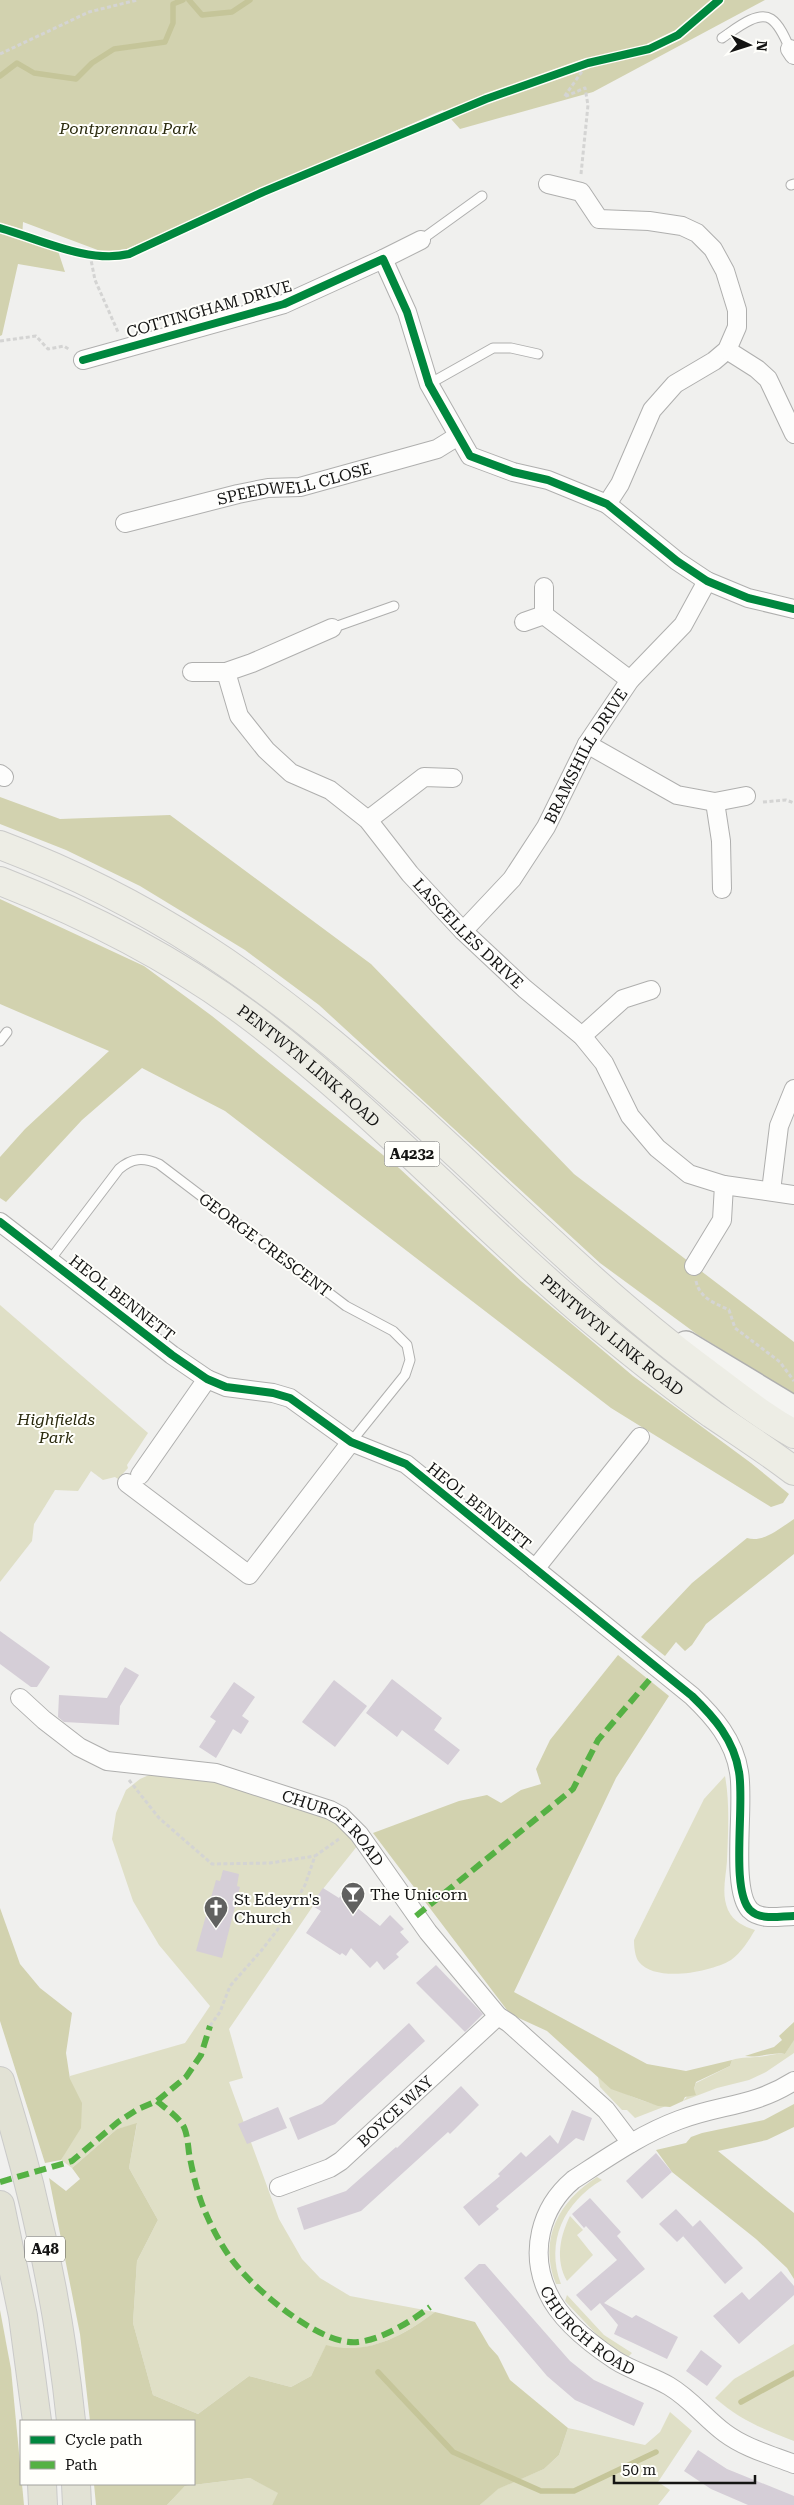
<svg xmlns="http://www.w3.org/2000/svg" width="794" height="2505" viewBox="0 0 794 2505" font-family="'Roboto Serif',serif">
  <style>
    .green { fill: #dfdfc6 }
    .forest { fill: #d2d2af }
    .lines { fill: none; stroke-linecap: round; stroke-linejoin: round }
    .stream { stroke: #c5c599; stroke-width: 5.5 }
    .building { fill: #d5ced7 }
    .lane-casing { stroke: #afafae; stroke-width: 11 }
    .street-casing { stroke: #afafae; stroke-width: 20 }
    .secondary-casing { stroke: #afafae; stroke-width: 28 }
    .primary-casing { stroke: #cacac9; stroke-width: 30 }
    .highway-casing { stroke: #cacac9; stroke-width: 30 }
    .path { stroke: #d4d4d3; stroke-width: 3; stroke-dasharray: 4 2.5; stroke-linecap: butt }
    .lane { stroke: #fdfdfc; stroke-width: 9 }
    .street { stroke: #fdfdfc; stroke-width: 18 }
    .secondary { stroke: #f4f4f1; stroke-width: 25 }
    .primary { stroke: #edede5; stroke-width: 28 }
    .highway { stroke: #e2e2d5; stroke-width: 28 }
    .quiet { stroke: #55b144; stroke-width: 6; stroke-dasharray: 12 6; stroke-linecap: butt }
    .cycleway-casing { stroke: #fffffb; stroke-width: 11 }
    .cycleway { stroke: #00873e; stroke-width: 8 }
    .labels { text-anchor: middle; dominant-baseline: central; stroke-width: 4; stroke-linejoin: round; paint-order: stroke }
    .shield { fill: #fffffb; stroke: #5a5a59; stroke-width: 1 }
    .shield-label { font-size: 15px; font-weight: bold; fill: #141413 }
    .park-label { font-size: 16px; font-style: italic; fill: #2b2b0f; stroke: #fffffb }
    .street-label { font-size: 16px; fill: #141413; stroke: #fffffb }
    .poi-label { font-size: 16px; fill: #141413; stroke: #fffffb; text-anchor: start }
  </style>
  <rect width="100%" height="100%" fill="#f0f0ee"/>
  <g class="green">
    <polygon points="0,1305 148,1433 127,1465 128,1468 118,1479 115,1477 103,1480 91,1471 78,1491 55,1490 34,1524 32,1541 0,1582"/>
    <path d="M158,1771l52,8 118,39 9,5 21,22 -47,59 2,2 -84,123 14,49 -14,4 50,137 23,40 18,19 30,18 85,16c-32,24 -68,44 -109,34l-15,30 -20,11 -42,-11 -51,38 -45,-19 -20,-72 4,-62 21,-41 -29,-52 8,-44 -20,5 -45,39 -11,-8 6,-12 3,-72 115,-33 25,-37 -51,-61 -26,-44 -21,-62 4,-26 10,-23 14,-11z"/>
    <path d="M725,1776c5,27 3,57 2,85 -1,16 -6,33 1,49 6,12 15,16 27,20 -6,10 -14,23 -24,30 -20,12 -75,23 -92,2 -4,-5 -5,-15 -5,-22l70,-141z"/>
    <path d="M794,2039v14l-28,19 -17,8 -32,8 -34,13 11,-12 2,-6 34,-17 2,-6c9,-3 15,-2 24,-3 10,0 19,-4 29,-3z"/>
    <path d="M598,2077c14,12 49,28 68,29l-31,12 -8,-8h-5l-22,-23z"/>
    <path d="M597,2177l5,3c-38,22 -57,62 -41,104h-5c-18,-45 3,-83 41,-107z"/>
    <path d="M570,2216l13,14 -6,5 16,20 -26,26c-12,-21 -7,-45 3,-65z"/>
    <polygon points="567,2295 604,2335 632,2353 628,2357 600,2338 565,2301"/>
    <path d="M794,2344v97c-31,-12 -54,-21 -79,-43l19,-19z"/>
    <polygon points="670,2412 692,2431 658,2482 670,2490 658,2505 480,2505 497,2489 544,2469 559,2455 568,2428 645,2445 660,2432"/>
    <polygon points="250,2478 279,2493 272,2505 167,2505 185,2486"/>
  </g>
  <g class="forest">
    <polygon points="0,0 765,0 593,92 460,129 443,110 127,249 103,252 23,222 22,239 58,251 65,272 18,264 2,335 0,336"/>
    <polygon points="0,797 60,819 170,815 371,964 574,1174 794,1342 794,1394 698,1335 600,1263 319,1005 245,950 140,886 66,850 0,824"/>
    <polygon points="0,899 144,966 212,1016 399,1168 521,1281 633,1376 751,1463 789,1494 783,1503 771,1507 611,1408 225,1111 142,1068 82,1120 6,1202 0,1198 0,1157 25,1129 109,1051 0,1004"/>
    <path d="M794,1519v35l-88,70 -14,21 -7,6 -9,-9 -11,14 -24,-19 51,-54 55,-45c17,5 33,-10 47,-19z"/>
    <polygon points="618,1655 669,1696 616,1778 514,1992 647,2064 686,2071 732,2060 730,2066 696,2082 694,2089 696,2095 685,2097 683,2101 670,2107 658,2106 611,2089 547,2031 510,2014 373,1833 459,1801 487,1795 501,1803 521,1790 541,1784 536,1769 550,1740"/>
    <polygon points="0,1908 20,1964 40,1988 72,2013 66,2053 70,2079 82,2103 81,2128 61,2160 45,2163 0,2021"/>
    <path d="M794,2022v18l-9,14c-14,-2 -26,4 -40,2l29,-9 8,-7 -3,-4z"/>
    <polygon points="794,2104 794,2127 767,2140 718,2151 794,2213 794,2279 787,2268 756,2239 672,2172 656,2150 686,2143 691,2137 702,2133 764,2120"/>
    <path d="M137,2123l-8,45 29,52 -21,41 -4,62 20,72 45,19 51,-38 42,11 20,-11 15,-31c41,11 77,-9 109,-33l40,10 14,24 9,10 12,24 58,48 -9,27 -15,14 -46,20 -18,16h-208l6,-12 -28,-15 -65,8 -18,19h-71l-2,-21h100v-63h-104l-10,-87 -31,-156 17,13 14,-12 -8,-11 45,-39z"/>
    <polygon points="0,2310 11,2369 24,2505 0,2505"/>
  </g>
  <g class="lines">
    <g class="stream">
      <polyline points="189,0 202,15 232,12 250,0"/>
      <polyline points="0,76 17,63 34,73 76,79 92,63 114,49 165,42 173,23 173,4 183,0"/>
      <polyline points="378,2372 453,2452 541,2491 574,2491 656,2452"/>
      <polyline points="741,2402 794,2373"/>
    </g>
  </g>
  <g class="building">
    <polygon points="0,1631 50,1667 37,1687 31,1687 0,1664"/>
    <polygon points="125,1667 139,1675 120,1706 119,1725 64,1722 58,1717 59,1695 107,1698"/>
    <polygon points="392,1679 442,1718 434,1730 460,1750 448,1765 402,1730 397,1737 366,1713"/>
    <polygon points="334,1680 367,1706 335,1747 302,1722"/>
    <polygon points="234,1682 255,1697 242,1716 249,1721 241,1734 233,1729 216,1758 199,1747 216,1721 210,1717"/>
    <polygon points="223,1870 239,1874 237,1886 240,1887 222,1958 196,1951 216,1880 220,1881"/>
    <polygon points="323,1888 339,1898 341,1895 380,1926 390,1915 404,1929 400,1932 409,1942 396,1954 399,1957 384,1970 377,1961 370,1968 351,1948 346,1956 342,1953 340,1955 306,1933 321,1911 311,1905"/>
    <polygon points="436,1965 483,2014 465,2032 416,1983"/>
    <polygon points="409,2023 425,2041 335,2124 298,2140 289,2118 322,2104"/>
    <polygon points="461,2086 479,2105 450,2134 448,2132 361,2211 304,2230 297,2208 346,2191 396,2147 397,2148"/>
    <polygon points="278,2107 287,2128 247,2144 238,2124"/>
    <polygon points="572,2110 592,2118 584,2141 576,2138 496,2206 499,2209 479,2226 463,2207 500,2176 498,2174 521,2152 526,2157 550,2135 558,2144"/>
    <polygon points="656,2153 672,2172 642,2199 626,2181"/>
    <polygon points="590,2198 621,2232 617,2236 645,2269 604,2303 632,2318 636,2315 678,2337 667,2359 614,2334 618,2325 600,2303 591,2311 576,2295 617,2260 586,2226 584,2228 572,2214"/>
    <polygon points="676,2209 693,2227 677,2242 659,2224"/>
    <polygon points="700,2220 743,2268 725,2284 683,2236"/>
    <polygon points="479,2264 485,2264 570,2361 594,2380 644,2403 634,2426 575,2400 547,2376 464,2278"/>
    <polygon points="781,2271 794,2286 794,2295 739,2344 713,2316 742,2292 749,2300"/>
    <polygon points="701,2350 722,2366 707,2386 686,2371"/>
    <polygon points="698,2450 727,2469 794,2496 794,2505 748,2505 711,2489 684,2471"/>
  </g>
  <g class="lines">
    <defs>
      <g id="lane">
        <path d="M722,38c11,-7 35,-28 49,-19 9,6 15,21 19,30"/>
        <polyline points="791,185 794,184"/>
        <polyline points="421,240 482,196"/>
        <polyline points="429,384 493,348 511,348 538,354"/>
        <polyline points="332,628 394,606"/>
        <polyline points="0,1041 7,1032"/>
        <path d="M50,1260l69,-91c13,-11 24,-12 40,-5l187,142 47,25 14,14 3,15 -5,15 -54,67"/>
      </g>
      <g id="street">
        <polyline points="790,49 794,55"/>
        <polyline points="548,184 581,192 599,219 649,221 682,226 697,233 713,249 725,271 737,310 737,327 727,350 714,361 675,384 652,410 620,484 607,504"/>
        <polyline points="383,259 421,240"/>
        <polyline points="727,350 757,369 768,379 794,434"/>
        <polyline points="83,360 284,304 383,259 407,312 429,384 470,456 513,472 548,480 607,504 677,561 707,581 748,598 794,609"/>
        <path id="s1" d="M125,523l113,-29 30,-6 32,-1 137,-38 21,-13"/>
        <polyline points="544,615 630,680"/>
        <polyline points="524,622 544,615 544,587"/>
        <polyline points="192,672 226,672 252,663 332,628"/>
        <path id="s2" d="M226,672l13,44 27,34 25,23 39,17 38,30 42,54 53,57 62,58 57,47 22,27 26,53 27,32 32,26 35,11 -2,35 -28,46"/>
        <polyline points="587,744 677,795 715,802 746,796"/>
        <polyline points="0,774 4,777"/>
        <polyline points="715,802 721,841 722,889"/>
        <polyline points="368,820 424,777 453,778"/>
        <path id="s3" d="M463,931l49,-52 34,-52 41,-83 43,-64 53,-55 24,-44"/>
        <polyline points="582,1036 623,999 651,990"/>
        <polyline points="724,1185 794,1195"/>
        <polyline points="771,1191 779,1126 794,1089"/>
        <path d="M0,1222l172,133 35,24 19,8 47,6 17,5 61,44 55,22 286,232c22,21 42,44 47,76 6,32 -9,117 11,138 11,11 30,6 44,6"/>
        <polyline points="140,1475 207,1379"/>
        <polyline points="127,1483 249,1575 351,1442"/>
        <polyline points="535,1569 640,1437"/>
        <path id="s4" d="M20,1698l24,22 35,27 28,14 109,12 114,37 11,6 18,18 69,98 70,84 11,7 97,87 25,33"/>
        <path id="s5" d="M794,2081c-41,26 -73,23 -115,39 -38,14 -72,38 -106,60 -33,28 -44,73 -25,113 12,27 43,51 67,67 17,11 37,16 54,26 22,13 36,32 56,47 20,15 46,22 69,31"/>
        <path id="s6" d="M279,2187l51,-19 11,-7 157,-145"/>
      </g>
      <polyline id="secondary" points="686,1344 794,1409"/>
      <g id="primary">
        <path d="M0,845c149,56 264,136 382,241 108,95 206,199 322,285 29,22 58,45 90,63"/>
        <path id="s7" d="M0,881c90,35 176,79 254,138 116,88 214,195 325,290 43,36 87,72 133,105 28,19 56,37 82,57"/>
      </g>
      <g id="highway">
        <path d="M0,2081c35,111 59,225 71,340"/>
        <polyline points="0,2205 23,2316 37,2421"/>
        <polyline points="42,2484 43,2505"/>
        <polyline points="76,2484 77,2505"/>
      </g>
    </defs>
    <use href="#lane" class="lane-casing"/>
    <use href="#street" class="street-casing"/>
    <use href="#secondary" class="secondary-casing"/>
    <use href="#primary" class="primary-casing"/>
    <use href="#highway" class="highway-casing"/>
    <g class="path">
      <polyline points="0,54 89,12 137,0"/>
      <polyline points="581,174 588,105 585,88 564,97 588,63"/>
      <path d="M0,228c39,11 89,36 129,26l134,-62 223,-93 102,-36 61,-14 29,-14 41,-35"/>
      <polyline points="90,255 95,280 118,332"/>
      <polyline points="0,341 36,336 48,349 64,346 70,350"/>
      <polyline points="763,802 786,800 794,803"/>
      <path d="M696,1281c4,18 19,22 33,29l6,18 45,34 14,19"/>
      <polyline points="129,1780 159,1818 212,1864 270,1863 315,1856"/>
      <polyline points="210,2026 220,2012 230,1986 261,1951 285,1920 305,1885 315,1856 339,1839"/>
    </g>
    <use href="#lane" class="lane"/>
    <use href="#street" class="street"/>
    <use href="#secondary" class="secondary"/>
    <use href="#primary" class="primary"/>
    <use href="#highway" class="highway"/>
    <g class="quiet">
      <polyline points="416,1916 573,1789 598,1740 651,1678"/>
      <path d="M157,2101c8,7 19,14 25,23 5,6 6,21 7,29 4,21 9,44 18,63 9,20 20,40 36,57 23,25 80,73 115,69 25,-3 52,-20 72,-35"/>
      <polyline points="0,2182 72,2161 118,2122 138,2109 157,2101 186,2077 201,2055 210,2026"/>
    </g>
    <defs>
      <g id="cycleway">
        <path d="M0,228c39,11 89,36 129,26l134,-62 223,-93 102,-36 61,-14 29,-14 41,-35"/>
        <polyline points="83,360 284,304 383,259 407,312 429,384 470,456 513,472 548,480 607,504 677,561 707,581 748,598 794,609"/>
        <path d="M0,1222l172,133 35,24 19,8 47,6 17,5 61,44 55,22 286,232c22,21 42,44 47,76 6,32 -9,117 11,138 11,11 30,6 44,6"/>
      </g>
    </defs>
    <use href="#cycleway" class="cycleway-casing"/>
    <use href="#cycleway" class="cycleway"/>
  </g>
  <defs>
    <symbol id="bar-pin" viewBox="-11 -11 22 30"><path d="M0 17L-7.5 6A9.5 9.5 0 1 1 7.5 6Z" fill="#616160" stroke="#fffffb"/><path d="M-6-5H6L.8 .8V4.5H3.5V6h-7V4.5H-.8V.8Z" fill="#fff"/></symbol>
    <symbol id="church-pin" viewBox="-11 -11 22 30"><path d="M0 17L-7.5 6A9.5 9.5 0 1 1 7.5 6Z" fill="#616160" stroke="#fffffb"/><path d="M-1.2-6h2.4v3.5h3.3v2.4h-3.3V6h-2.4V-.1h-3.3v-2.4h3.3Z" fill="#fff"/></symbol>
  </defs>
  <g fill-rule="evenodd">
    <use href="#bar-pin" x="339" y="1880" width="28" height="38"/>
    <use href="#church-pin" x="202" y="1894" width="28" height="38"/>
  </g>
  <g class="labels">
    <g class="shield">
      <rect x="384.5" y="1141.5" width="55" height="25" rx="4"/>
      <rect x="25" y="2236.5" width="40" height="25" rx="4"/>
    </g>
    <g class="shield-label">
      <text x="412" y="1154">A4232</text>
      <text x="45" y="2249">A48</text>
    </g>
    <g class="park-label">
      <text x="128" y="128">Pontprennau Park</text>
      <text x="56" y="1419">Highfields<tspan x="56" dy="18">Park</tspan></text>
    </g>
    <g class="street-label">
      <text transform="translate(209 309) rotate(-16)">COTTINGHAM DRIVE</text>
      <text stroke="none"><textPath href="#s1" startOffset="174">SPEEDWELL CLOSE</textPath></text>
      <text stroke="none"><textPath href="#s3" startOffset="215">BRAMSHILL DRIVE</textPath></text>
      <text stroke="none"><textPath href="#s2" startOffset="366">LASCELLES DRIVE</textPath></text>
      <text stroke="none"><textPath href="#s7" startOffset="362">PENTWYN LINK ROAD</textPath></text>
      <text transform="translate(265 1245) rotate(37)">GEORGE CRESCENT</text>
      <text transform="translate(122 1298) rotate(38)">HEOL BENNETT</text>
      <text stroke="none"><textPath href="#s7" startOffset="768">PENTWYN LINK ROAD</textPath></text>
      <text transform="translate(479 1506) rotate(39)">HEOL BENNETT</text>
      <text stroke="none"><textPath href="#s4" startOffset="350">CHURCH ROAD</textPath></text>
      <text stroke="none"><textPath href="#s6" startOffset="141">BOYCE WAY</textPath></text>
      <text stroke="none"><textPath href="#s5" startOffset="424">CHURCH ROAD</textPath></text>
    </g>
    <g class="poi-label">
      <text x="370" y="1894">The Unicorn</text>
      <text x="234" y="1899">St Edeyrn's<tspan x="234" dy="18">Church</tspan></text>
    </g>
  </g>
  <rect x="20" y="2420" width="175" height="65" fill="#fffffb" stroke="#a1a19e"/>
  <rect x="30" y="2436" width="25" height="8" fill="#00873e" stroke="#a1a19e"/>
  <text x="65" y="2445" font-size="15" fill="#141413">Cycle path</text>
  <rect x="30" y="2461" width="25" height="8" fill="#55b144" stroke="#a1a19e"/>
  <text x="65" y="2470" font-size="15" fill="#141413">Path</text>
  <g transform="translate(749 45) rotate(94)" stroke="#fffffb" stroke-width="4" paint-order="stroke">
  <path d="M0-4L9 19L0 12L-9 19Z" fill="#141413"/>
  <text y="-8" font-size="14" font-weight="bold" text-anchor="middle" fill="#141413">N</text>
  </g>
  <path d="M614 2475v8h141v-8" fill="none" stroke="#141413" stroke-width="2.5"/>
  <text x="622" y="2475" font-size="15" fill="#141413" stroke="#fffffb" stroke-width="4" paint-order="stroke">50 m</text>
</svg>
